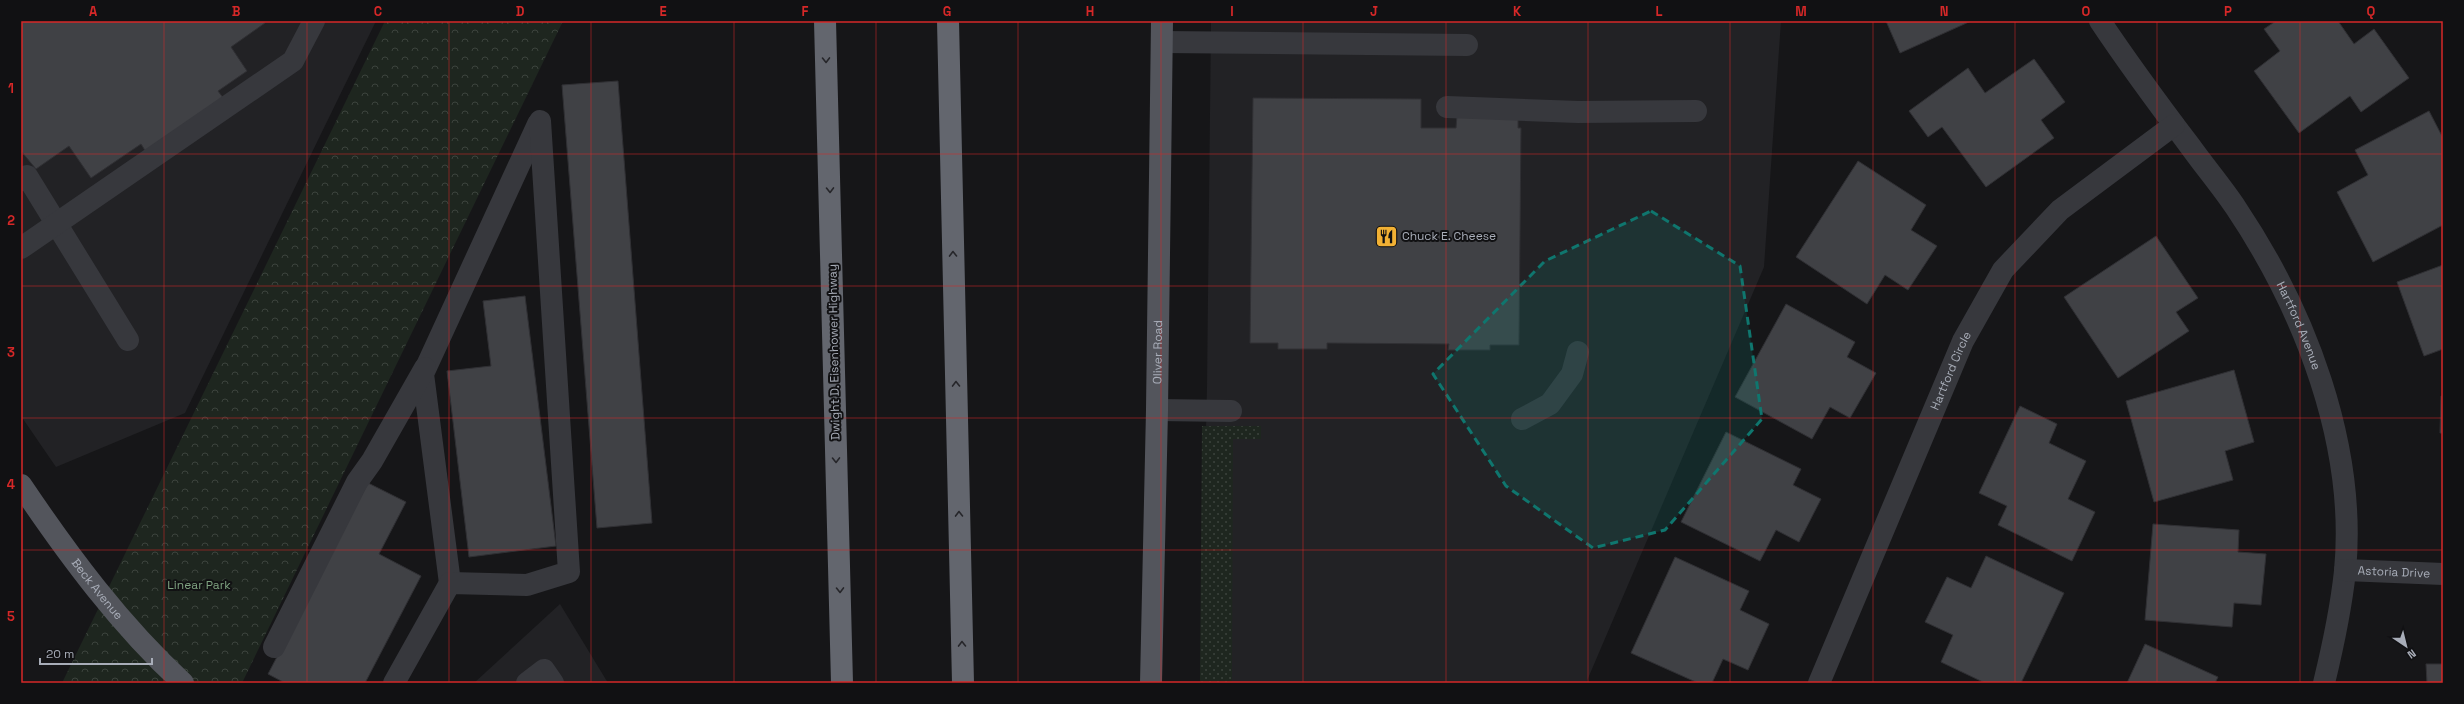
<svg xmlns="http://www.w3.org/2000/svg" width="2464" height="704" viewBox="0 0 2464 704" font-family="'Space Grotesk',sans-serif">
  <style>
    .built { fill: #222225 }
    .grass { fill: url(#grass-dots) }
    .forest { fill: url(#forest-crowns) }
    .building { fill: #404145; stroke: #303034 }
    .lines { fill: none; stroke-linecap: round; stroke-linejoin: round }
    .minor { stroke: #37383d; stroke-width: 22 }
    .major { stroke: #53555c; stroke-width: 22 }
    .highway { stroke: #63666e; stroke-width: 22 }
    .oneway { stroke: #26262a }
    .marked { fill: #0f766e; fill-opacity: 0.2; stroke: #0f766e; stroke-width: 3; stroke-dasharray: 8 5; stroke-linejoin: round }
    .grid { fill: none; stroke: #d62828; stroke-width: 1; stroke-opacity: 0.55 }
    .labels { text-anchor: middle; dominant-baseline: central; stroke-width: 4; stroke-linejoin: round; paint-order: stroke }
    .poi-label { font-size: 12px; fill: #a8adb8; stroke: #111113; text-anchor: start }
    .street-label { font-size: 12px; fill: #a8adb8; stroke: #111113 }
    .park-label { font-size: 12px; fill: #7fa381; stroke: #111113 }
    .neatline { fill: none; stroke: #d62828; stroke-width: 1.5 }
    .grid-label { font-size: 13px; text-anchor: middle; font-weight: bold; fill: #d62828 }
  </style>
  <defs>
    <pattern id="grass-dots" width="8" height="8" patternUnits="userSpaceOnUse"><rect width="8" height="8" fill="#1e261f"/><path d="M2 2h.1M6 6h.1" fill="none" stroke="#3c433d" stroke-width="1.8" stroke-linecap="round"/></pattern>
    <pattern id="forest-crowns" width="20" height="18" patternUnits="userSpaceOnUse"><rect width="20" height="18" fill="#1e261f"/><path d="M2 6a3 3 0 1 1 6 0M12 15a3 3 0 1 1 6 0" fill="none" stroke="#3c433d"/></pattern>
  </defs>
  <rect width="100%" height="100%" fill="#161618"/>
  <g class="built">
    <polygon points="21,21 376,21 185,413 56,467 21,416"/>
    <polygon points="1211,21 1781,21 1764,267 1586,683 1200,683 1207,387"/>
    <polygon points="560,604 608,683 474,683"/>
  </g>
  <polygon class="grass" points="1202,426 1261,426 1261,439 1233,439 1232,683 1200,683"/>
  <polygon class="forest" points="385,21 563,21 242,683 62,683"/>
  <g class="building">
    <polygon points="21,21 264,21 265,23 231,47 247,71 218,91 224,99 146,152 141,144 91,178 69,146 36,169 21,151"/>
    <polygon points="1886,21 1971,21 1900,53"/>
    <polygon points="2276,21 2338,21 2354,44 2374,29 2409,78 2361,112 2350,96 2299,133 2254,71 2280,51 2264,29"/>
    <polygon points="2034,59 2065,102 2041,120 2054,138 1986,187 1942,127 1928,137 1909,111 1968,68 1985,93"/>
    <polygon points="618,81 652,523 597,528 562,85"/>
    <polygon points="1253,98 1421,99 1421,128 1456,128 1457,115 1518,116 1518,128 1521,128 1519,345 1490,345 1490,350 1448,350 1449,344 1327,343 1327,349 1278,349 1278,343 1250,343"/>
    <polygon points="2429,111 2443,138 2443,225 2373,262 2337,192 2368,175 2355,150"/>
    <polygon points="1858,161 1926,205 1911,230 1937,246 1908,290 1885,275 1867,304 1796,257"/>
    <polygon points="2156,236 2198,298 2176,312 2189,331 2118,378 2064,297"/>
    <polygon points="2443,265 2443,349 2424,356 2397,282"/>
    <polygon points="525,296 556,546 469,557 447,371 491,366 483,301"/>
    <polygon points="1786,304 1855,342 1847,357 1876,373 1850,418 1830,407 1812,439 1735,397"/>
    <polygon points="2234,370 2254,442 2225,451 2233,480 2154,502 2126,401"/>
    <polygon points="2441,396 2443,396 2443,433 2440,433"/>
    <polygon points="2020,406 2057,424 2049,443 2086,461 2068,499 2095,512 2072,561 1998,525 2007,506 1979,493"/>
    <polygon points="1726,432 1801,469 1793,485 1821,499 1799,542 1776,530 1760,561 1681,522"/>
    <polygon points="368,483 406,502 379,554 421,576 365,683 285,683 268,674"/>
    <polygon points="2153,524 2239,530 2238,552 2266,554 2261,605 2234,603 2232,627 2145,620"/>
    <polygon points="1986,556 2064,593 2021,683 1985,683 1941,662 1953,635 1925,622 1947,577 1971,588"/>
    <polygon points="1675,557 1749,591 1740,610 1769,624 1748,670 1723,659 1712,683 1698,683 1631,653"/>
    <polygon points="2145,644 2218,677 2215,683 2127,683"/>
    <polygon points="2426,664 2443,664 2443,683 2427,683"/>
  </g>
  <g class="lines">
    <g class="minor">
      <path id="s1" d="M2100,21c28,42 59,84 90,125 15,21 32,41 46,62 69,103 121,237 109,363 -4,38 -12,75 -21,112"/>
      <polyline points="1162,42 1467,45"/>
      <polyline points="1447,107 1578,112 1696,111"/>
      <polyline points="21,180 27,176 128,340"/>
      <polyline points="21,248 293,61 314,21"/>
      <polyline points="1157,410 1231,411"/>
      <polyline points="1522,419 1550,404 1572,374 1578,352"/>
      <path id="s2" d="M2345,570l98,4"/>
      <polyline points="450,583 423,374 538,124"/>
      <polyline points="274,647 357,482 372,461 425,368"/>
      <polyline points="394,683 450,583 527,585 569,572 540,121"/>
      <polyline points="527,683 544,670 553,683"/>
      <path id="s3" d="M1819,683l144,-342 40,-71 57,-60 114,-85"/>
    </g>
    <g class="major">
      <path id="s4" d="M21,485c48,71 99,140 162,198"/>
      <path id="s5" d="M1151,683l6,-273 5,-389"/>
    </g>
    <g class="highway">
      <polyline points="825,21 842,683"/>
      <polyline points="948,21 963,683"/>
    </g>
  </g>
  <defs><path id="oneway-chevron" d="M-2-3.5L2.5 0L-2 3.5" fill="none" stroke-width="1.6" stroke-linecap="round" stroke-linejoin="round"/></defs>
  <g class="oneway">
    <use href="#oneway-chevron" transform="translate(826 60) rotate(89)"/>
    <use href="#oneway-chevron" transform="translate(830 190) rotate(89)"/>
    <use href="#oneway-chevron" transform="translate(953 254) rotate(-91)"/>
    <use href="#oneway-chevron" transform="translate(956 384) rotate(-91)"/>
    <use href="#oneway-chevron" transform="translate(836 460) rotate(89)"/>
    <use href="#oneway-chevron" transform="translate(959 514) rotate(-91)"/>
    <use href="#oneway-chevron" transform="translate(840 590) rotate(89)"/>
    <use href="#oneway-chevron" transform="translate(962 644) rotate(-91)"/>
  </g>
  <path class="marked" d="M1651,211l89,55 22,153 -97,111 -72,18 -87,-62 -73,-112 112,-113z"/>
  <path class="grid" d="M164,21v662M307,21v662M449,21v662M591,21v662M734,21v662M876,21v662M1018,21v662M1161,21v662M1303,21v662M1446,21v662M1588,21v662M1730,21v662M1873,21v662M2015,21v662M2157,21v662M2300,21v662M21,154h2422M21,286h2422M21,418h2422M21,550h2422"/>
  <defs>
    <symbol id="restaurant-square" viewBox="-11 -11 22 22"><rect x="-9" y="-9" width="18" height="18" rx="4" fill="#f2b134" stroke="#111113"/><path d="M-5-6h1v4h1v-4h1v4h1v-4h1v5L-1.5 .5V6h-2V.5L-5-1ZM5-6V6H3V1.5H1.5Q1.5-4 5-6Z" fill="#111"/></symbol>
  </defs>
  <g fill-rule="evenodd">
    <use href="#restaurant-square" x="1374" y="224" width="25" height="25"/>
  </g>
  <g class="labels">
    <g class="poi-label">
      <text x="1402" y="236">Chuck E. Cheese</text>
    </g>
    <g class="street-label">
      <text stroke="none"><textPath href="#s1" startOffset="365">Hartford Avenue</textPath></text>
      <text transform="translate(834 352) rotate(-91)">Dwight D. Eisenhower Highway</text>
      <text stroke="none"><textPath href="#s5" startOffset="331">Oliver Road</textPath></text>
      <text stroke="none"><textPath href="#s3" startOffset="339">Hartford Circle</textPath></text>
      <text stroke="none"><textPath href="#s2" startOffset="49">Astoria Drive</textPath></text>
      <text stroke="none"><textPath href="#s4" startOffset="129">Beck Avenue</textPath></text>
    </g>
    <g class="park-label">
      <text x="199" y="585">Linear Park</text>
    </g>
  </g>
  <rect width="2464" height="704" fill="none" stroke="#111113" stroke-width="44"/>
  <g transform="translate(2406 646) rotate(145)" stroke="#111113" stroke-width="3" paint-order="stroke">
  <path d="M0-3L7 15L0 10L-7 15Z" fill="#a8adb8"/>
  <text y="-6" font-size="11" font-weight="bold" text-anchor="middle" fill="#a8adb8">N</text>
  </g>
  <path d="M40 658v6h112v-6" fill="none" stroke="#a8adb8" stroke-width="2"/>
  <text x="46" y="658" font-size="12" fill="#a8adb8" stroke="#111113" stroke-width="3" paint-order="stroke">20 m</text>
  <rect x="22" y="22" width="2420" height="660" class="neatline"/>
  <g class="grid-label">
    <text x="93" y="16">A</text>
    <text x="236" y="16">B</text>
    <text x="378" y="16">C</text>
    <text x="520" y="16">D</text>
    <text x="663" y="16">E</text>
    <text x="805" y="16">F</text>
    <text x="947" y="16">G</text>
    <text x="1090" y="16">H</text>
    <text x="1232" y="16">I</text>
    <text x="1374" y="16">J</text>
    <text x="1517" y="16">K</text>
    <text x="1659" y="16">L</text>
    <text x="1801" y="16">M</text>
    <text x="1944" y="16">N</text>
    <text x="2086" y="16">O</text>
    <text x="2228" y="16">P</text>
    <text x="2371" y="16">Q</text>
    <text x="11" y="93">1</text>
    <text x="11" y="225">2</text>
    <text x="11" y="357">3</text>
    <text x="11" y="489">4</text>
    <text x="11" y="621">5</text>
  </g>
</svg>
